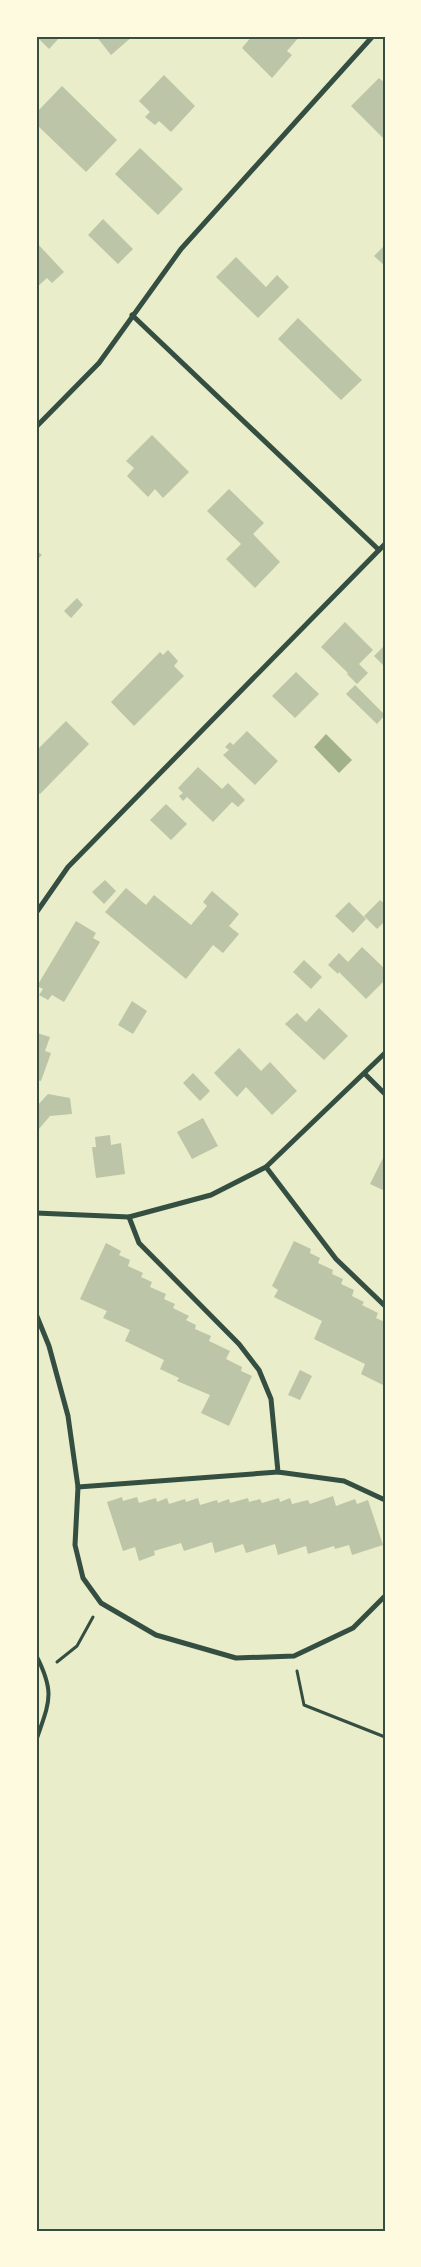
<svg xmlns="http://www.w3.org/2000/svg" width="421" height="2267" viewBox="0 0 421 2267" font-family="'PT Sans Narrow',sans-serif">
  <style>
    .water { fill: #a3b18a }
    .building { fill: #bcc5a7 }
    .lines { fill: none; stroke-linecap: round; stroke-linejoin: round }
    .path { stroke: #344e41; stroke-width: 3 }
    .service { stroke: #344e41; stroke-width: 4 }
    .minor { stroke: #344e41; stroke-width: 5 }
    .neatline { fill: none; stroke: #344e41; stroke-width: 2 }
  </style>
  <rect width="100%" height="100%" fill="#e9edc9"/>
  <polygon class="water" points="326,734 352,760 339,773 314,747"/>
  <g class="building">
    <polygon points="36,36 61,36 49,49"/>
    <polygon points="96,36 133,36 111,55"/>
    <polygon points="252,36 300,36 287,51 292,55 272,78 242,48"/>
    <polygon points="164,75 195,106 171,132 159,121 155,125 145,117 150,112 139,101"/>
    <polygon points="379,78 385,83 385,140 351,106"/>
    <polygon points="62,86 117,140 86,172 36,124 36,113"/>
    <polygon points="140,148 183,189 158,215 115,174"/>
    <polygon points="103,219 133,249 118,264 88,235"/>
    <polygon points="36,242 64,272 52,283 47,278 36,288"/>
    <polygon points="385,245 385,266 374,256"/>
    <polygon points="236,257 266,287 277,275 289,287 258,318 216,277"/>
    <polygon points="298,318 362,380 341,400 278,339"/>
    <polygon points="152,435 189,472 163,498 155,489 148,497 127,476 134,468 126,461"/>
    <polygon points="229,489 264,523 253,534 280,562 255,588 226,559 241,544 207,511"/>
    <polygon points="36,550 42,555 36,561"/>
    <polygon points="77,598 83,605 71,618 64,611"/>
    <polygon points="345,622 373,650 359,664 368,673 357,684 347,674 348,673 321,647"/>
    <polygon points="385,645 385,667 374,656"/>
    <polygon points="168,650 178,661 174,666 184,676 134,726 111,702 160,652 163,655"/>
    <polygon points="296,672 319,694 295,718 272,696"/>
    <polygon points="355,685 385,715 377,724 346,694"/>
    <polygon points="66,721 89,744 40,794 36,790 36,751"/>
    <polygon points="247,731 278,761 255,785 223,755 229,750 225,747 230,742 233,745"/>
    <polygon points="198,767 222,789 228,783 245,800 238,807 232,802 213,822 187,797 183,801 179,796 183,793 178,788"/>
    <polygon points="166,804 187,824 171,840 150,820"/>
    <polygon points="105,880 116,891 104,904 92,892"/>
    <polygon points="126,888 146,905 154,895 191,925 207,906 203,902 212,891 239,914 229,926 239,934 223,953 213,945 186,979 105,912"/>
    <polygon points="380,900 385,904 385,921 377,929 364,916"/>
    <polygon points="349,902 366,919 353,933 335,916"/>
    <polygon points="76,921 96,933 93,938 100,942 64,1002 52,995 48,1000 39,995 43,989 37,986"/>
    <polygon points="362,947 385,969 385,980 366,999 339,972 338,974 328,965 339,953 348,962"/>
    <polygon points="304,960 322,977 311,989 293,972"/>
    <polygon points="132,1001 147,1011 133,1034 118,1025"/>
    <polygon points="319,1008 348,1036 324,1060 285,1024 297,1013 306,1022"/>
    <polygon points="36,1027 39,1028 37,1033 50,1037 45,1051 51,1053 41,1081 36,1080"/>
    <polygon points="239,1048 261,1071 270,1062 297,1091 272,1115 246,1087 237,1097 214,1073"/>
    <polygon points="193,1073 210,1091 200,1101 183,1083"/>
    <polygon points="48,1094 70,1098 72,1114 50,1116 38,1130 36,1107"/>
    <polygon points="203,1118 218,1146 192,1159 177,1132"/>
    <polygon points="110,1135 111,1145 121,1143 125,1174 96,1178 92,1147 96,1147 95,1137"/>
    <polygon points="385,1154 385,1191 370,1184"/>
    <polygon points="294,1241 311,1249 310,1253 320,1258 318,1263 333,1270 332,1274 343,1279 341,1284 354,1290 352,1296 364,1302 362,1305 378,1313 376,1318 385,1322 385,1386 361,1374 365,1364 314,1339 322,1321 274,1297 278,1290 272,1286"/>
    <polygon points="106,1243 121,1251 119,1255 130,1260 128,1266 143,1273 141,1277 152,1282 150,1287 166,1294 164,1299 175,1304 173,1308 189,1316 186,1320 196,1325 195,1329 211,1336 209,1341 230,1351 226,1359 242,1367 241,1371 252,1376 229,1426 201,1413 210,1395 177,1381 179,1378 160,1369 164,1360 125,1341 130,1330 103,1318 107,1311 80,1299"/>
    <polygon points="300,1370 312,1376 300,1400 288,1395"/>
    <polygon points="333,1496 336,1506 355,1499 357,1504 368,1500 383,1545 352,1555 349,1545 335,1549 334,1546 308,1554 306,1546 278,1555 275,1544 246,1553 243,1544 215,1553 212,1542 184,1551 181,1543 154,1551 155,1555 139,1561 135,1547 123,1551 107,1502 122,1497 123,1501 137,1497 139,1503 156,1498 157,1502 167,1498 169,1504 185,1499 186,1502 198,1498 200,1505 217,1500 218,1503 229,1499 230,1503 248,1498 249,1502 260,1499 262,1503 279,1498 280,1502 290,1498 292,1504 308,1500 310,1504"/>
  </g>
  <g class="lines">
    <g class="path">
      <polyline points="57,1662 77,1646 93,1617"/>
      <polyline points="297,1671 304,1705 385,1737"/>
    </g>
    <path class="service" d="M36,1655c20,39 13,47 0,86"/>
    <g class="minor">
      <polyline points="132,315 379,550"/>
      <polyline points="36,427 99,363 181,249 373,36"/>
      <polyline points="36,913 68,867 385,544"/>
      <polyline points="365,1074 385,1094"/>
      <polyline points="266,1167 336,1259 385,1306"/>
      <polyline points="36,1213 129,1217 211,1195 266,1167 385,1053"/>
      <polyline points="129,1217 139,1243 239,1344 259,1370 271,1399 278,1472 344,1481 385,1500"/>
      <polyline points="36,1314 49,1346 68,1416 78,1487 75,1545 83,1578 101,1603 156,1635 236,1658 294,1656 353,1628 385,1596"/>
      <polyline points="78,1487 278,1472"/>
    </g>
  </g>
  <rect width="421" height="2267" fill="none" stroke="#fefae0" stroke-width="75"/>
  <rect x="38" y="38" width="346" height="2192" class="neatline"/>
</svg>
